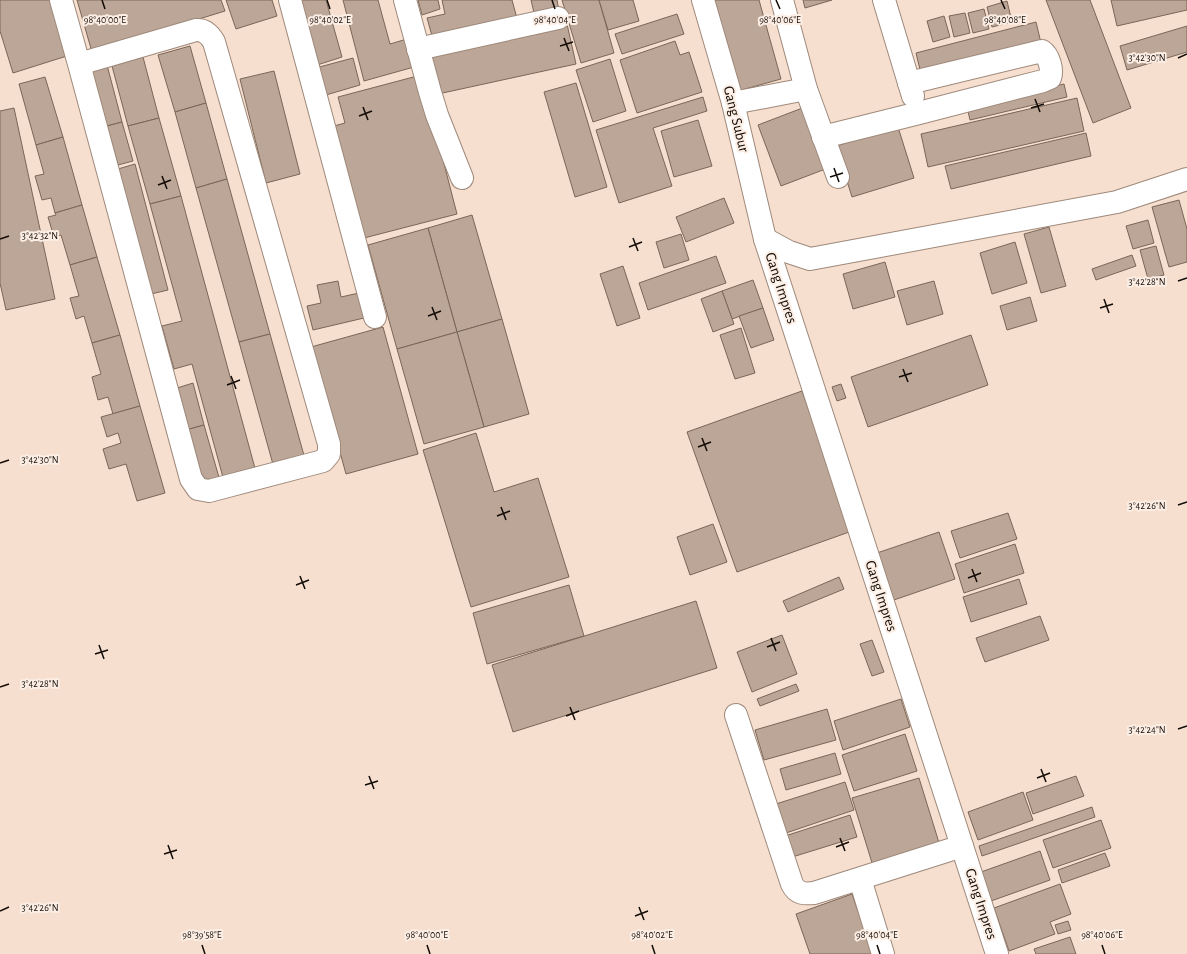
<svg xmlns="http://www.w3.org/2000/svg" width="1187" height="954" viewBox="0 0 1187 954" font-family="'Alegreya Sans',sans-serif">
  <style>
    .building { fill: #bca697; stroke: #7a6658 }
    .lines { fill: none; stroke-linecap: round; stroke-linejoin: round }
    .minor-casing { stroke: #9e897b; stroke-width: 24 }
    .minor { stroke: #fff; stroke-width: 22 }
    .ticks { fill: none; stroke: #120b06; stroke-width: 1.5 }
    .labels { text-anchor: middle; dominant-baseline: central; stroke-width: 4; stroke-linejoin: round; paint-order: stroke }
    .street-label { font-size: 15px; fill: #120b06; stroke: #fceee4 }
    .ticks-label { font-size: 10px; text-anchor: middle; fill: #120b06; stroke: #fceee4; stroke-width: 4; stroke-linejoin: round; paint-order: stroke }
  </style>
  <rect width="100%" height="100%" fill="#f6dfcf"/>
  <g class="building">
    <polygon points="0,0 52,0 70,55 13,73 0,31"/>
    <polygon points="77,0 221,0 225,11 92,52"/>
    <polygon points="226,0 272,0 277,16 236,29"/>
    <polygon points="295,0 326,0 342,57 314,66"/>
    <polygon points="343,0 378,0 390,44 407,39 414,67 364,81"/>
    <polygon points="418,0 438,0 440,9 422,15"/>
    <polygon points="442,0 512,0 518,22 434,43 427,18 445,14"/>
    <polygon points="531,0 557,0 559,11 535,17"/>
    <polygon points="562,0 599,0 614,53 581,63"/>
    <polygon points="599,0 633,0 639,21 608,30"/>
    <polygon points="713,0 759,0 781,79 738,91"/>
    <polygon points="803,0 832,0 805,8"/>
    <polygon points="1046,0 1090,0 1131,108 1093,123"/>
    <polygon points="1111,0 1187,0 1187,10 1117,26"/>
    <polygon points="1007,1 1012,22 992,27 987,7"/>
    <polygon points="984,9 989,29 973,33 968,13"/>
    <polygon points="965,13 970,33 954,37 949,16"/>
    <polygon points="677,14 684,34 622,54 615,34"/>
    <polygon points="944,16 950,37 933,42 927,21"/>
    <polygon points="1036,22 1042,47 922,78 916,53"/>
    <polygon points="567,24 576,64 438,94 428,54"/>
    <polygon points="1187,26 1187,52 1127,70 1120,46"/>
    <polygon points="675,41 680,55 689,52 702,92 637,113 620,60"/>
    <polygon points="190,46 206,103 175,112 158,55"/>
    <polygon points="143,57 159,118 128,126 112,66"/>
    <polygon points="353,58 360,85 319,97 312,69"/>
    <polygon points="610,59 626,111 593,122 576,70"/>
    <polygon points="107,65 122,122 107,126 91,69"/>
    <polygon points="274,71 300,174 266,183 240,79"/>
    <polygon points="421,75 457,214 364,238 334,126 345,123 338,97"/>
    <polygon points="45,77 63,137 36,145 19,84"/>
    <polygon points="576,83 607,187 575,197 544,92"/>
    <polygon points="1064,84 1067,97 970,120 967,107"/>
    <polygon points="703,97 707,111 653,128 672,186 619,203 596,130"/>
    <polygon points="1077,98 1084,131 928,167 921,134"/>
    <polygon points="206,103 227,179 196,188 175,112"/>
    <polygon points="805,107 828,168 781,186 758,125"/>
    <polygon points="14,108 55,299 6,310 0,283 0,111"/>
    <polygon points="159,118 181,196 150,204 128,126"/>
    <polygon points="698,120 712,166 674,177 661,131"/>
    <polygon points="122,122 133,161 118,165 107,126"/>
    <polygon points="898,127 914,178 852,197 836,146"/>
    <polygon points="1086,133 1091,156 951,189 945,166"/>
    <polygon points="63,137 82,205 55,213 51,198 42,200 35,176 44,174 36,145"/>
    <polygon points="135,164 168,290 151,294 118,169"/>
    <polygon points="227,179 270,334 239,342 196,188"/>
    <polygon points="181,196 256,472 224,481 192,364 174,369 162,326 182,321 150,204"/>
    <polygon points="724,198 734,223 686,242 676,217"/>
    <polygon points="1179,200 1187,229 1187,262 1169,267 1152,207"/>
    <polygon points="82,205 97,257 70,265 61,235 54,237 48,217 56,215 55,213"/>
    <polygon points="472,215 502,319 457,332 428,228"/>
    <polygon points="1148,220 1154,243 1133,249 1126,226"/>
    <polygon points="1049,227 1066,286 1041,293 1024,234"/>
    <polygon points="428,228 457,332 397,349 368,245"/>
    <polygon points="681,234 689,260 664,268 656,242"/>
    <polygon points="1015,242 1027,283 992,294 980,253"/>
    <polygon points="1156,246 1164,275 1148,279 1140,250"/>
    <polygon points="1132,255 1136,266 1096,280 1092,269"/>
    <polygon points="716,256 726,283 648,310 639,283"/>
    <polygon points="97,257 120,335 92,343 84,316 76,319 70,298 79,296 70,265"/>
    <polygon points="885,262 895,297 853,309 843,274"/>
    <polygon points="623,266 640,318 617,326 600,274"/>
    <polygon points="753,280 763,308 732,319 722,291"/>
    <polygon points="338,281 341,297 359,293 364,318 313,330 307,306 321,303 317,285"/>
    <polygon points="934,281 943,314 907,325 897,291"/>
    <polygon points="722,291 734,324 713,332 701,299"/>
    <polygon points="1030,297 1037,321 1007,330 1000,306"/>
    <polygon points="763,308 774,340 751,348 739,316"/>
    <polygon points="502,319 529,414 484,427 457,332"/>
    <polygon points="383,327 418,454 346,474 311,347"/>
    <polygon points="741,328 755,373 735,379 720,335"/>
    <polygon points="457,332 484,427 424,444 397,349"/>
    <polygon points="270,334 305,459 274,468 239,342"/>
    <polygon points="120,335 140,406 113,414 108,397 98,400 92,377 101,374 92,343"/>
    <polygon points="971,335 988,385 868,427 851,377"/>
    <polygon points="193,383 204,425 186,430 174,389"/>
    <polygon points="841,384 846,398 837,401 832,387"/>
    <polygon points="802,391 852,531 737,572 687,432"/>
    <polygon points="140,406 165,493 137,501 126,464 109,469 103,449 121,443 118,433 107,437 101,417"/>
    <polygon points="204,425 220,481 201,487 186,430"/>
    <polygon points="476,433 494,492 538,478 569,577 471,607 423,450"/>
    <polygon points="1008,513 1017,539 960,558 951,531"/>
    <polygon points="713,524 727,562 690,575 677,537"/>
    <polygon points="939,532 955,579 891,601 874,554"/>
    <polygon points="1015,544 1024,573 964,593 955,564"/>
    <polygon points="839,577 844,589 788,612 783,601"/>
    <polygon points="1019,579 1027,604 971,622 963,597"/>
    <polygon points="569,585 584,636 487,664 473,613"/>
    <polygon points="696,601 717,668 513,732 492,665"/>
    <polygon points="1040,616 1049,640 985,662 976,638"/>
    <polygon points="782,635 797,674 752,692 737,652"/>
    <polygon points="872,640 884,672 872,676 860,644"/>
    <polygon points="796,684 799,691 760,706 757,699"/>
    <polygon points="901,699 910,727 843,750 834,721"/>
    <polygon points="827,709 836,740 764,760 755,730"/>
    <polygon points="905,734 917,771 854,791 842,755"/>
    <polygon points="835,753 841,774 786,790 780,769"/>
    <polygon points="1076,776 1084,796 1033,814 1026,793"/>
    <polygon points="919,778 940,846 873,866 852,798"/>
    <polygon points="845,782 854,810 786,833 776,804"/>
    <polygon points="1023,792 1033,820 978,840 968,812"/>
    <polygon points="1092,807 1095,817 982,856 979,846"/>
    <polygon points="850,815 857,837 789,858 782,837"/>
    <polygon points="1101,820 1111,848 1053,868 1043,840"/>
    <polygon points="1040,851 1050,880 991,901 981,872"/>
    <polygon points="1105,853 1110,866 1062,883 1058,870"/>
    <polygon points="1060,884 1071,914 1050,922 1055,934 1009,951 994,908"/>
    <polygon points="852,894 873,954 810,954 796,914"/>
    <polygon points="1068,921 1071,930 1058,934 1055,925"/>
    <polygon points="1070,937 1076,954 1036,954 1034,949"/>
  </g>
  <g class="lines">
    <defs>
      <g id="minor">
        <path d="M61,0l18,64 112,415 7,10 11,2 114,-30 6,-7v-10l-115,-402c-4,-7 -9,-13 -18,-12l-117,34"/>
        <polyline points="290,0 375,317"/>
        <polyline points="405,0 430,92 437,115 462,178"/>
        <polyline points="703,0 733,103 765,239 997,954"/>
        <polyline points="782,0 806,89"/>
        <polyline points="884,0 913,96"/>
        <polyline points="418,49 558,18"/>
        <polyline points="733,103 806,89 838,177"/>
        <path d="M823,137l96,-24 124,-32 7,-3c3,-8 -1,-22 -8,-27l-133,32"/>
        <polyline points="765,239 789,252 810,259 1117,202 1187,179"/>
        <path d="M736,715l56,169c5,10 12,10 22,9l148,-47"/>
        <polyline points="860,879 883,954"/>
      </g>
    </defs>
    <use href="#minor" class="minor-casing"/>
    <use href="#minor" class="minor"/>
  </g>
  <path class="ticks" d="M102,0l3,9M327,0l3,9M552,0l3,9M776,0l4,9M1001,0l4,9M564,38l5,13M560,46l13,-4M1178,58l9,-4M1035,99l5,13M363,107l5,13M1031,108l13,-4M359,116l13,-5M834,168l5,14M162,176l5,13M830,177l13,-4M158,185l13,-5M633,238l5,13M0,239l9,-3M629,247l13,-5M1178,281l9,-3M1104,299l5,14M432,307l5,13M1100,308l13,-4M428,316l13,-5M903,369l5,13M231,376l5,13M899,377l13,-4M227,385l13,-5M702,438l5,13M698,447l13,-5M0,463l9,-3M1178,505l9,-3M501,507l5,13M497,516l13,-5M972,569l5,13M300,576l5,13M968,578l13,-5M296,585l13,-5M771,638l5,13M99,645l5,14M767,647l13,-5M95,654l13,-4M0,687l9,-3M570,707l5,13M566,716l13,-5M1178,729l9,-3M1041,769l5,13M369,776l5,13M1037,778l13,-5M365,785l13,-4M840,838l5,13M168,845l5,14M836,847l13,-5M164,854l13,-4M639,907l5,13M0,911l9,-4M635,916l13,-5M202,945l3,9M427,945l3,9M652,945l3,9M877,945l3,9M1102,945l3,9"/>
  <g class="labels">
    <g class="street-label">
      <text transform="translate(736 119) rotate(76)">Gang Subur</text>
      <text transform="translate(781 288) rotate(72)">Gang Impres</text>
      <text transform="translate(881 596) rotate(72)">Gang Impres</text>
      <text transform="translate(981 904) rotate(72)">Gang Impres</text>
    </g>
  </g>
  <g class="ticks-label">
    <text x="105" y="23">98°40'00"E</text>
    <text x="330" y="23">98°40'02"E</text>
    <text x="555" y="23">98°40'04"E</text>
    <text x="780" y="23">98°40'06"E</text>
    <text x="1005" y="23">98°40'08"E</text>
    <text x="1147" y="61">3°42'30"N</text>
    <text x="40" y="239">3°42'32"N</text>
    <text x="1147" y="285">3°42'28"N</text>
    <text x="40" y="463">3°42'30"N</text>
    <text x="1147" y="509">3°42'26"N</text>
    <text x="40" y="687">3°42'28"N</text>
    <text x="1147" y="733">3°42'24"N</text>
    <text x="40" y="911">3°42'26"N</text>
    <text x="202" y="938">98°39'58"E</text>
    <text x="427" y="938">98°40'00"E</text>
    <text x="652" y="938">98°40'02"E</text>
    <text x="877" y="938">98°40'04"E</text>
    <text x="1102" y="938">98°40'06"E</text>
  </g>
</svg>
